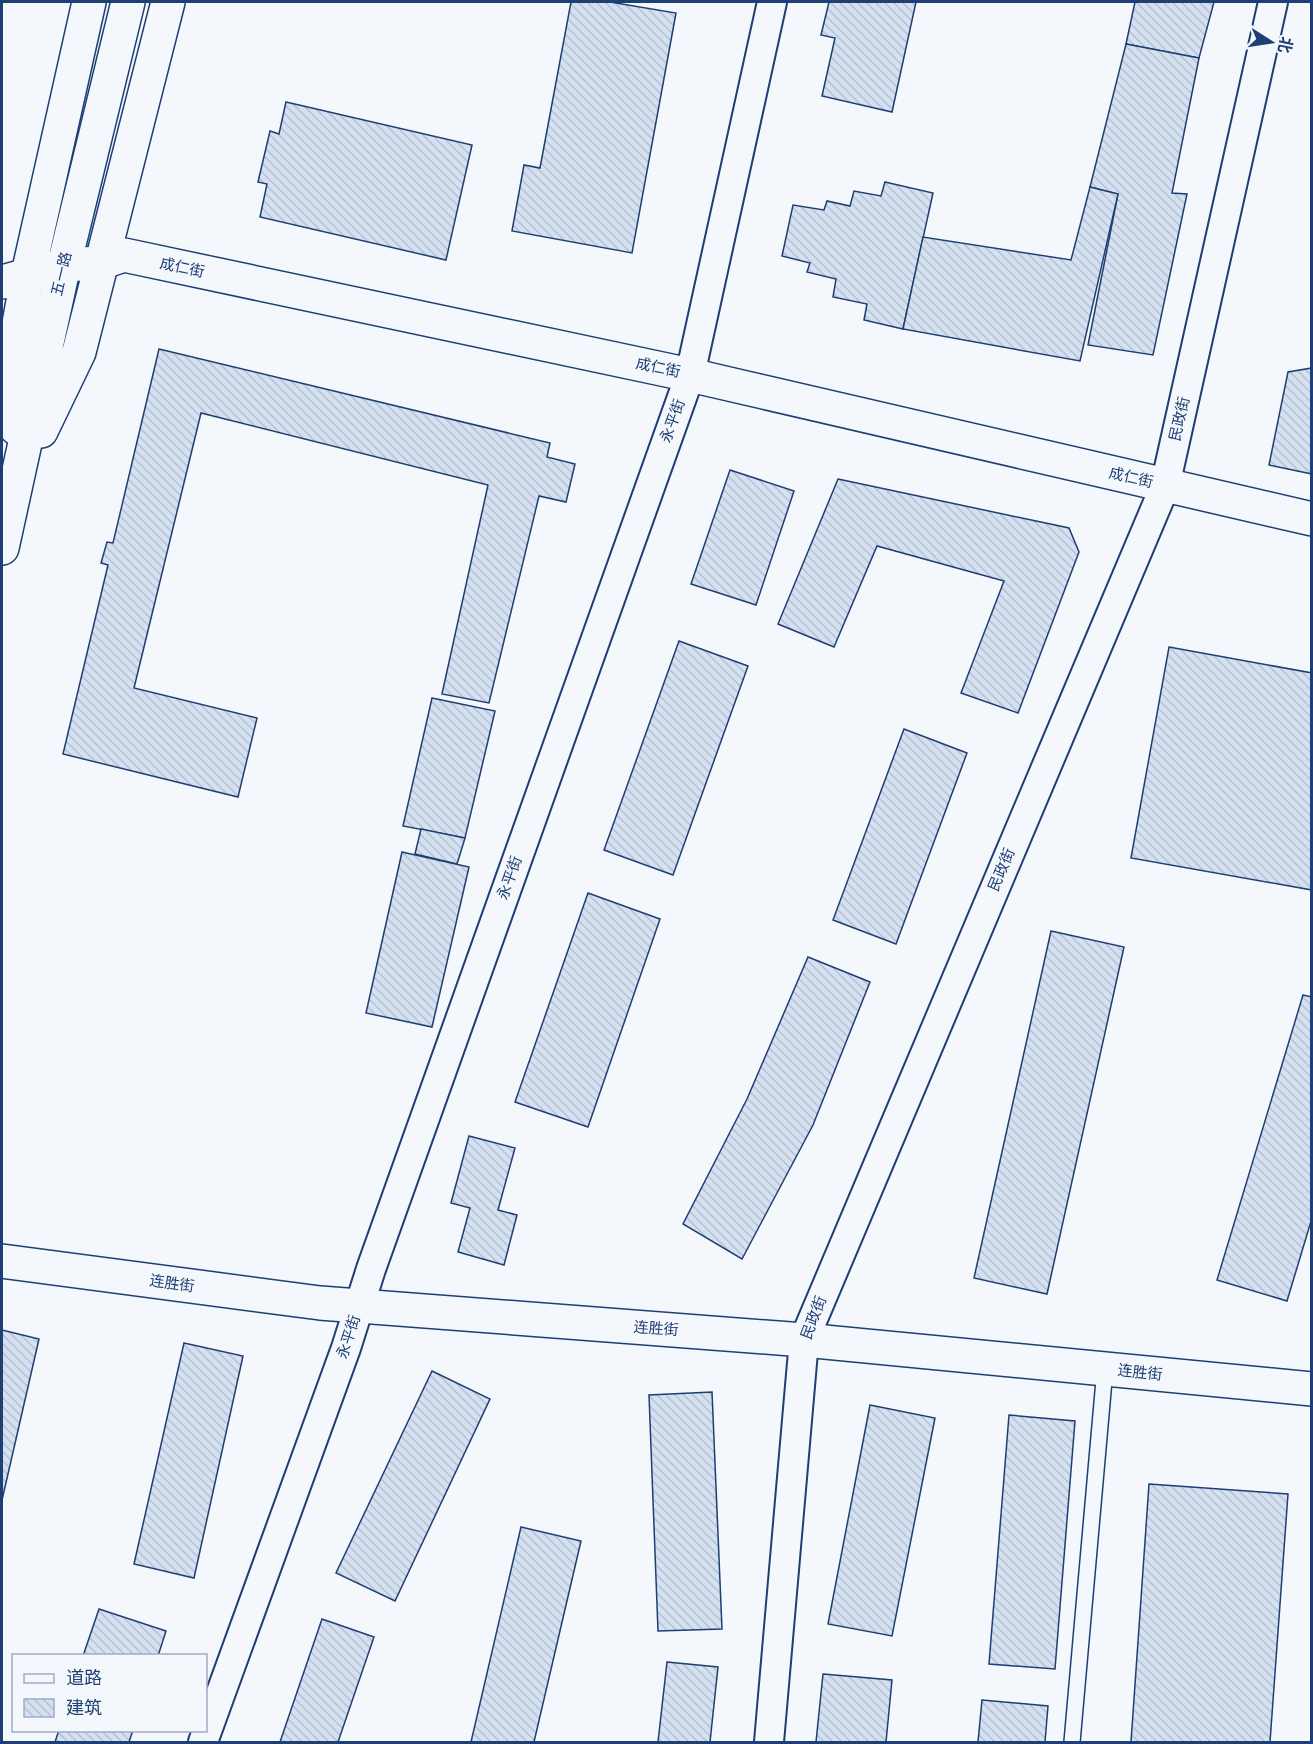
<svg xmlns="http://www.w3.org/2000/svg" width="1313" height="1744" viewBox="0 0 1313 1744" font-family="'Source Sans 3','Noto Sans SC',sans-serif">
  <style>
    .building { fill: url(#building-back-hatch); stroke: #1d3f73; stroke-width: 1.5 }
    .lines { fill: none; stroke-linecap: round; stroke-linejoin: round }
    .lane-casing { stroke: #1d3f73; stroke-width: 18 }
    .street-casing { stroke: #1d3f73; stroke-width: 32 }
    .secondary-casing { stroke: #1d3f73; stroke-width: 36 }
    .lane { stroke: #f4f7fb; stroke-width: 15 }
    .street { stroke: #f4f7fb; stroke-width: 28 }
    .secondary { stroke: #f4f7fb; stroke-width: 33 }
    .labels { text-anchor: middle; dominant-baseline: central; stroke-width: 4.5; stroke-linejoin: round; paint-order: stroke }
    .street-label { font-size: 15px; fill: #1d3f73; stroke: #f4f7fb }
  </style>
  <defs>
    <pattern id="building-back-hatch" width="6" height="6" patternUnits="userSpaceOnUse" patternTransform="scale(1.5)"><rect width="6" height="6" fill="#d5e0f0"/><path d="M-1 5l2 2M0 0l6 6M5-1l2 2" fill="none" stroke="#b6c1d1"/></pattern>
  </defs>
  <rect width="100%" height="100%" fill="#f4f7fb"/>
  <g class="building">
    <polygon points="571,2 610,2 676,13 632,253 512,231 524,165 540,168"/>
    <polygon points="829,2 916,2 892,112 822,96 835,38 821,35"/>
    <polygon points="1135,2 1214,2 1199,58 1126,44"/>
    <polygon points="1126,44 1199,58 1172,193 1187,194 1153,355 1088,345 1118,194 1090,187"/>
    <polygon points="286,102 472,145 446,260 260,217 267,184 258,182 270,131 279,134"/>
    <polygon points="885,182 933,193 903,329 864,320 867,304 833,297 836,279 807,272 810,263 782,256 793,205 824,210 827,201 850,206 854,191 881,196"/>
    <polygon points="1090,187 1118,194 1080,361 903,329 923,237 1071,260"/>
    <polygon points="159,349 550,443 547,457 575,464 566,502 539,496 489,703 442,694 488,485 201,413 134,688 257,718 238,797 63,754 108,565 101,563 107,542 113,543"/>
    <polygon points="1312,368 1312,474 1269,465 1288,372"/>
    <polygon points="730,470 794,491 756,605 691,584"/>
    <polygon points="838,479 1069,528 1079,552 1018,713 961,693 1004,581 877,546 834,647 778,624"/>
    <polygon points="679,641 748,666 673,875 604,850"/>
    <polygon points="1169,647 1312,673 1312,890 1131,858"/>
    <polygon points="432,698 495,711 465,838 403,826"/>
    <polygon points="904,729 967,753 896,944 833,920"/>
    <polygon points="421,829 465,838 457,864 415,854"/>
    <polygon points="402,852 469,867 432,1027 366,1013"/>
    <polygon points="588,893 660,919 588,1127 515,1102"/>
    <polygon points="1051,931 1124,947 1047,1294 974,1278"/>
    <polygon points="808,957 870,982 813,1125 742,1259 683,1224 747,1099"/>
    <polygon points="1303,995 1312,997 1312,1218 1287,1301 1217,1280"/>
    <polygon points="469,1136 515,1148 498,1210 517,1215 504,1265 458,1252 470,1208 451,1203"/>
    <polygon points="2,1330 39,1339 2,1500"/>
    <polygon points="184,1343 243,1356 194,1578 134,1564"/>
    <polygon points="432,1371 490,1399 395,1601 336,1573"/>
    <polygon points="712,1392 722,1629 658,1631 649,1395"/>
    <polygon points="870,1405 935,1418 892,1636 828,1624"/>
    <polygon points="1009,1415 1075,1421 1055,1669 989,1664"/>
    <polygon points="1149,1484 1288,1494 1270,1742 1131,1742"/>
    <polygon points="521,1527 581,1541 534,1742 471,1742"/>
    <polygon points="99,1609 166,1631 158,1656 83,1656"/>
    <polygon points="322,1619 374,1637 338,1742 280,1742"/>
    <polygon points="667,1662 718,1667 710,1742 658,1742"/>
    <polygon points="823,1674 892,1680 886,1742 816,1742"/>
    <polygon points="982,1700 1048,1706 1045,1742 978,1742"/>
    <polygon points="59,1730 133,1730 129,1742 55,1742"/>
  </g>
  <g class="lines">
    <defs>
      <polyline id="lane" points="1072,1742 1105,1369"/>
      <g id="street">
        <polyline points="203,1742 346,1348 371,1269 690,375 772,2"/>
        <polyline points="769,1742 804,1340 1165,486 1273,2"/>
      </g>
      <g id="secondary">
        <polyline points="2,282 64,265 100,263 124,255 690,375 1312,519"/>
        <polyline points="16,428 14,351 28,274 89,2"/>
        <polyline points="41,431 79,352 168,2"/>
        <polyline points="2,548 64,265 128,2"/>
        <polyline points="2,1261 320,1303 804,1340 1312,1389"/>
      </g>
    </defs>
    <use href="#lane" class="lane-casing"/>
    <use href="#street" class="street-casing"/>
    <use href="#secondary" class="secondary-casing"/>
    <use href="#lane" class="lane"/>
    <use href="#street" class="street"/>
    <use href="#secondary" class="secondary"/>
  </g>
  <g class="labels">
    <g class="street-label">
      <text transform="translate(182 268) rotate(12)">成仁街</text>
      <text transform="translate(62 274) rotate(-77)">五一路</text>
      <text transform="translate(658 368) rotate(12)">成仁街</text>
      <text transform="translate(1180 419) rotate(-77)">民政街</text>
      <text transform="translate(673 421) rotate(-70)">永平街</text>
      <text transform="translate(1131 478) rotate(13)">成仁街</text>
      <text transform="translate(1002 870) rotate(-67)">民政街</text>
      <text transform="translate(510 878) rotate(-70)">永平街</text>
      <text transform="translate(172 1284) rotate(8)">连胜街</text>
      <text transform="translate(814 1318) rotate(-69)">民政街</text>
      <text transform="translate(656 1329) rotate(4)">连胜街</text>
      <text transform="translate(349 1337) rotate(-72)">永平街</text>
      <text transform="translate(1140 1373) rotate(6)">连胜街</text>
    </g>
  </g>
  <rect width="1313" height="1744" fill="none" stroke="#1d3f73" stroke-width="6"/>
  <rect x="12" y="1654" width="195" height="78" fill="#f4f7fb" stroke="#9eadc5" stroke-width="1.5"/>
  <rect x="24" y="1674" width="30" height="9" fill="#f4f7fb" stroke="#9eadc5" stroke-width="1.5"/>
  <text x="66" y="1684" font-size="18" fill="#1d3f73">道路</text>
  <rect x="24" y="1699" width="30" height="18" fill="url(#building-back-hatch)" stroke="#9eadc5" stroke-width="1.5"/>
  <text x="66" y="1714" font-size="18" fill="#1d3f73">建筑</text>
  <g transform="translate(1271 42) rotate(102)" stroke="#f4f7fb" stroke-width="4.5" paint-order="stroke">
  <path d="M0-4.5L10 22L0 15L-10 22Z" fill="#1d3f73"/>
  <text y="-9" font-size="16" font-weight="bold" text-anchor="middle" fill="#1d3f73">北</text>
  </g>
</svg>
